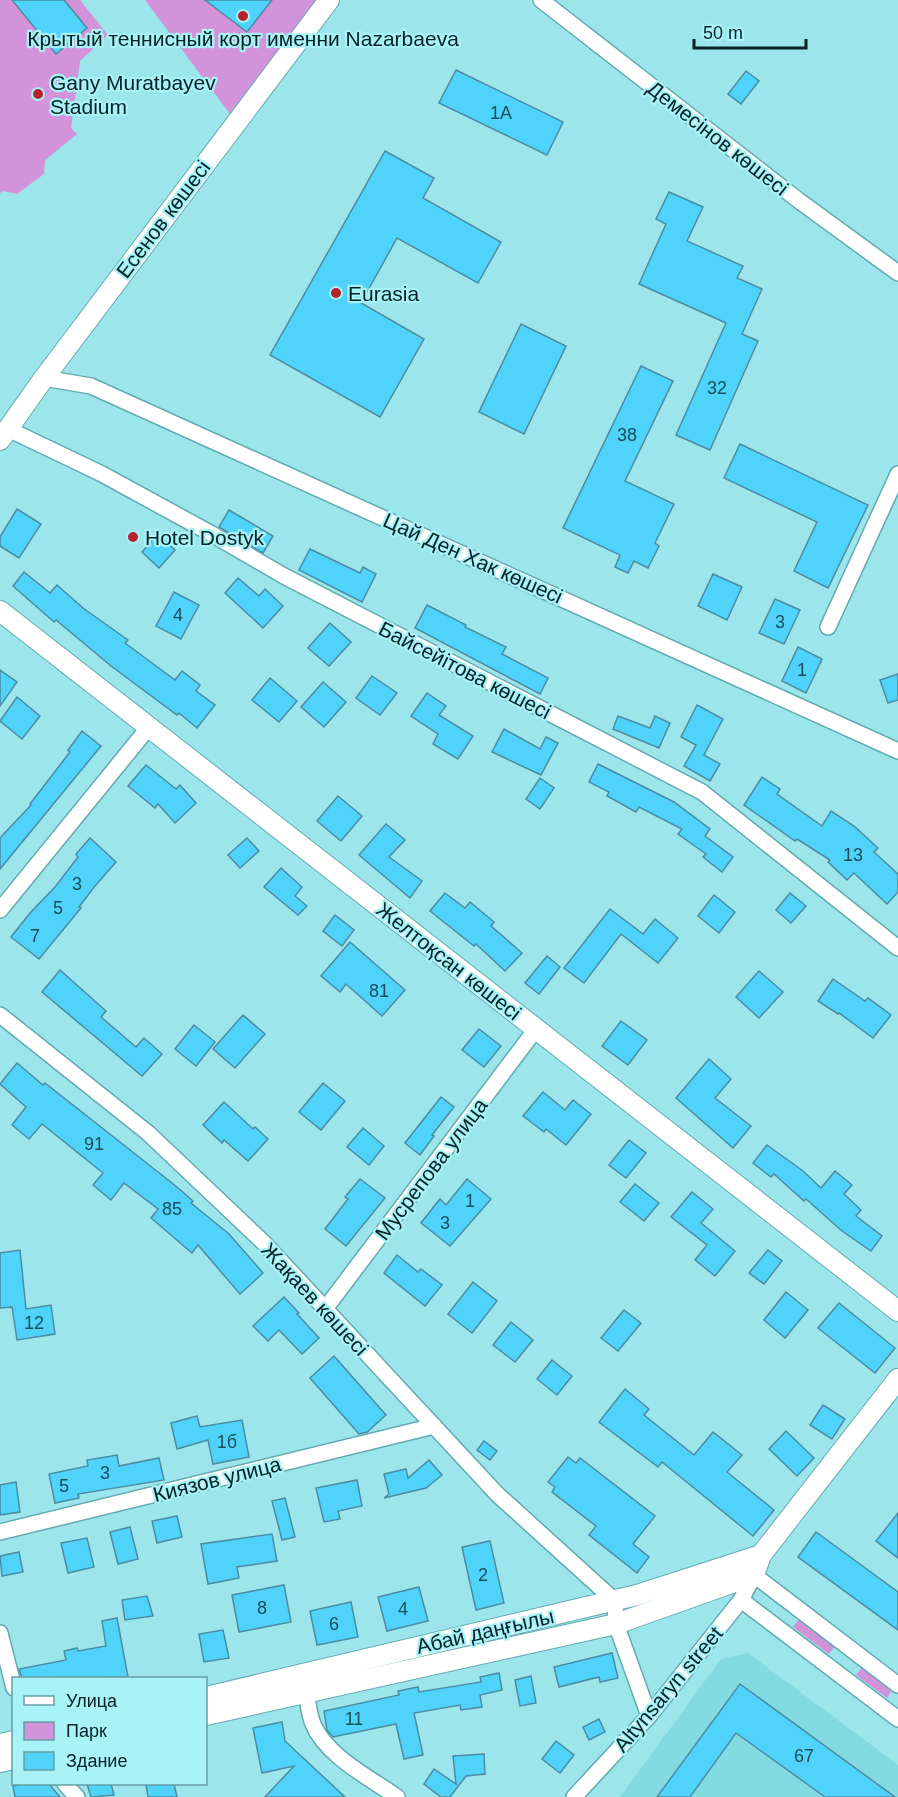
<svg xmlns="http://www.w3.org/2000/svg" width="898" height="1797" viewBox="0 0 898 1797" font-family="Helvetica,sans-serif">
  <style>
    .built { fill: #84dae1 }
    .green { fill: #d293da }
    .building { fill: #4fd3fb; stroke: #4c8ca2; stroke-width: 1.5 }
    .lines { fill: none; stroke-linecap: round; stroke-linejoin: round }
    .minor-casing { stroke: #62abb1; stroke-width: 18 }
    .tertiary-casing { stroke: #62abb1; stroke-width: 22 }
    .minor { stroke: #fff; stroke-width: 15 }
    .tertiary { stroke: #fff; stroke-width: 20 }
    .poi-dot { fill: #b42230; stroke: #a8f2f8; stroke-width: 2 }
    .labels { text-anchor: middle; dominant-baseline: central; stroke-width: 4.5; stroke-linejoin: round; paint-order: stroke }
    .number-label { font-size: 18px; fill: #164f5a }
    .poi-label { font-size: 21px; fill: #032325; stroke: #a8f2f8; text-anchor: start }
    .street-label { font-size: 21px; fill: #032325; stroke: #a8f2f8 }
  </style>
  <rect width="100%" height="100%" fill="#9be5eb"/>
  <polygon class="built" points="748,1653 898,1765 898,1797 620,1797 721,1659"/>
  <g class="green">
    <polygon points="0,0 80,0 108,35 80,61 71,128 77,134 45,160 44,174 17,194 3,191 0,193"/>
    <polygon points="145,0 328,0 236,122"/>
    <polygon points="800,1618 836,1645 829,1654 793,1627"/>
    <polygon points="863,1666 893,1689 887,1698 856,1675"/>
  </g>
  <g class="building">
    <polygon points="12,0 64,0 87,28 56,54"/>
    <polygon points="205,0 272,0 247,32"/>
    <polygon points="456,70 563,122 547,155 439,103"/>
    <polygon points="746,71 759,81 741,104 728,94"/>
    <polygon points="385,151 434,178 423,198 501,242 478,283 397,238 361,303 424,339 380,417 270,355"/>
    <polygon points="669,192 703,207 687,241 743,266 737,278 762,289 742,334 758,341 710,450 676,435 726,323 639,284 666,224 656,219"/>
    <polygon points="521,324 566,346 524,434 479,412"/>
    <polygon points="641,366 673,381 625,481 674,504 655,543 659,546 648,568 634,561 628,573 615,567 620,555 563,528"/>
    <polygon points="740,444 868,505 828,588 794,571 817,522 724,478"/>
    <polygon points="17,509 41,524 19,558 0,546 0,537"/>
    <polygon points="229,510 273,536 263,553 219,527"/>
    <polygon points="158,534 175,550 159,568 142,552"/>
    <polygon points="310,549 360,573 363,567 376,574 362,602 299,570"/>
    <polygon points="24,572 50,593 57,585 83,608 128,640 125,643 175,680 182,671 200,685 196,691 215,705 197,728 179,713 177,715 111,666 56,620 54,622 13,586"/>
    <polygon points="713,574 742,587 727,620 698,606"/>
    <polygon points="238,578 259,596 265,589 283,606 263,628 225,593"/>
    <polygon points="174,592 199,605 181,639 156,626"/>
    <polygon points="775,599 800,610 784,644 759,633"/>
    <polygon points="427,605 466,625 465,627 506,647 502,654 548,678 540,694 415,628"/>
    <polygon points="330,623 351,642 329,666 308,648"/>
    <polygon points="798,647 822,659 806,693 782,681"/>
    <polygon points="0,670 17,682 0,706"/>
    <polygon points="898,674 898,700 888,703 880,680"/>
    <polygon points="372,676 397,693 380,715 356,698"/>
    <polygon points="270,678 297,701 279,722 252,700"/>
    <polygon points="323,682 346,702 324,727 301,707"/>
    <polygon points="427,693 446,706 439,715 473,736 458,759 433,744 438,734 411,716"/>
    <polygon points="17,697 40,716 22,739 0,721"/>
    <polygon points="697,705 723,719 704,755 720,764 710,781 684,766 696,745 681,737"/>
    <polygon points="618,716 650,728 655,716 670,723 659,748 613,729"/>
    <polygon points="504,729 540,749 546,737 558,743 541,775 492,752"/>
    <polygon points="82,731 101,746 0,869 0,838 31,805 30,804 70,752 68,750"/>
    <polygon points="598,764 674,802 710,829 705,836 733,857 722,872 703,857 706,854 678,834 682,829 639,807 636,812 607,796 609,792 589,782"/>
    <polygon points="146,765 176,789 180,785 196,803 175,823 158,804 155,808 128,786"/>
    <polygon points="762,777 780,789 777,794 822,826 831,811 854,826 878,848 874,852 898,874 898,892 887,904 854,873 847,880 828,862 830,860 797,839 795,841 744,805"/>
    <polygon points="540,778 554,788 540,809 526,799"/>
    <polygon points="338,796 362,816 341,841 317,821"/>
    <polygon points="386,824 405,840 389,857 422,881 410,898 359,855"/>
    <polygon points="90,838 116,862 95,886 79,907 81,908 39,959 11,937 30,913 55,887 78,857 76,854"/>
    <polygon points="247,838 259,851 240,868 228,855"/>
    <polygon points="281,868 302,887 295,896 307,906 298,915 264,887"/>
    <polygon points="445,893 465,908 470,902 494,922 491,926 522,953 505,971 476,944 474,946 430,911"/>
    <polygon points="790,893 806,906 791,923 776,910"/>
    <polygon points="714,895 735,912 719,933 698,916"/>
    <polygon points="610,909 643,934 655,919 678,938 658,963 621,934 584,983 564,968"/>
    <polygon points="335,915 354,930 342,946 323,931"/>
    <polygon points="350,942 405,990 382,1016 346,984 340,992 321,976"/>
    <polygon points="547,956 560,967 539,994 525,983"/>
    <polygon points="60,970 106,1011 101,1017 136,1047 144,1038 162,1054 142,1076 42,992"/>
    <polygon points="759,971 783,992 759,1018 736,997"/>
    <polygon points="833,979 865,1001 868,998 891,1015 873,1038 839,1013 838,1014 818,1001"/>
    <polygon points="243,1015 265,1034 235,1068 213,1049"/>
    <polygon points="621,1021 647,1040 628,1065 602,1046"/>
    <polygon points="194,1025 215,1042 196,1066 175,1049"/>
    <polygon points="479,1029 501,1046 484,1067 462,1050"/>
    <polygon points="709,1059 731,1079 715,1098 751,1126 733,1148 676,1098"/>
    <polygon points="17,1063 43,1085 45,1083 177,1187 193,1201 191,1203 229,1234 263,1273 240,1294 198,1245 192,1253 151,1218 158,1209 124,1183 111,1200 93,1185 103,1173 42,1124 29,1139 12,1125 26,1107 0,1084"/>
    <polygon points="323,1083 345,1101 321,1130 299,1112"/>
    <polygon points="543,1092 565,1110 573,1100 591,1114 566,1145 546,1129 544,1132 523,1116"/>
    <polygon points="441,1097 454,1107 432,1135 434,1136 420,1155 405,1143"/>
    <polygon points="224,1102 253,1129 255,1127 268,1139 248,1161 224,1140 222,1143 203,1125"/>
    <polygon points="363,1128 384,1146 369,1165 347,1147"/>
    <polygon points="629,1140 646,1153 626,1178 609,1165"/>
    <polygon points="767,1145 803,1171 821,1188 835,1171 852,1185 844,1194 861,1210 856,1216 882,1236 871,1251 842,1231 806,1199 804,1201 774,1174 771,1177 753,1163"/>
    <polygon points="360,1179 385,1198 346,1246 325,1229 348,1199 345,1197"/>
    <polygon points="467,1179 491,1199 450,1246 421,1223 440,1199 446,1205"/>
    <polygon points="635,1184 659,1203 644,1221 620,1202"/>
    <polygon points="692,1192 713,1209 701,1223 735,1251 715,1276 695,1260 707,1245 671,1217"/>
    <polygon points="20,1250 26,1309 51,1305 55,1334 17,1340 12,1307 0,1308 0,1253"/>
    <polygon points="768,1250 782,1261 764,1284 749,1273"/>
    <polygon points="397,1255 418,1272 421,1269 442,1285 425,1306 384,1273"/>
    <polygon points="473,1282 497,1301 472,1333 448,1314"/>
    <polygon points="786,1292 808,1310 785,1338 764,1320"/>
    <polygon points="284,1297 299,1313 297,1314 319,1338 302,1354 279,1330 268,1341 253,1326"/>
    <polygon points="839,1303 895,1348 875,1373 818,1328"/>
    <polygon points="624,1310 641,1323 618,1351 601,1338"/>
    <polygon points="511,1322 533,1340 515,1362 493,1345"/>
    <polygon points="334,1356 386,1415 367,1432 359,1434 310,1378"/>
    <polygon points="552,1360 572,1376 557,1395 537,1379"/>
    <polygon points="625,1389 649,1409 644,1415 694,1455 713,1432 742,1455 727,1472 774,1510 753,1536 662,1462 658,1467 599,1422"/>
    <polygon points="823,1405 845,1419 832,1439 810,1425"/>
    <polygon points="197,1416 200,1427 242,1420 249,1457 213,1464 208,1440 177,1449 171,1423"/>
    <polygon points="786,1431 814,1458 797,1476 769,1449"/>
    <polygon points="484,1441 497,1451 490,1460 477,1450"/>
    <polygon points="117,1455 119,1466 159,1458 164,1480 78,1494 79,1498 55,1503 49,1474 88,1466 87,1460"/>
    <polygon points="568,1457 576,1463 580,1458 655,1516 633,1544 649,1557 637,1573 589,1535 596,1526 552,1492 555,1487 548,1482"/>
    <polygon points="429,1460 442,1475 426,1488 384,1498 389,1494 384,1474 406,1469 408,1478"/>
    <polygon points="357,1480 362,1506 338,1511 340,1519 324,1522 316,1488"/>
    <polygon points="16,1482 20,1512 0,1515 0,1485"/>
    <polygon points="285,1498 295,1537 282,1540 272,1501"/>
    <polygon points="898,1513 898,1558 876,1541"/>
    <polygon points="177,1516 182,1537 157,1543 152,1521"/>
    <polygon points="130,1527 138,1559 118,1564 110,1532"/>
    <polygon points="816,1532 898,1592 898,1630 798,1557"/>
    <polygon points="272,1534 277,1561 237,1567 239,1578 208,1584 201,1544"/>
    <polygon points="87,1538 94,1567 68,1573 61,1543"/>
    <polygon points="490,1541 504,1603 476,1610 462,1547"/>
    <polygon points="19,1552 23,1572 2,1576 0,1556"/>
    <polygon points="284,1585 291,1622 239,1632 232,1595"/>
    <polygon points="419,1587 428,1621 387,1631 378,1597"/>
    <polygon points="147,1596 153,1616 125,1620 122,1600"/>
    <polygon points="351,1602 358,1637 317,1645 310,1611"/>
    <polygon points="117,1618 128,1677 22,1678 19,1669 66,1660 64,1651 77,1648 78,1651 106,1646 102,1621"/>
    <polygon points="223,1630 229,1658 204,1662 199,1634"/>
    <polygon points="612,1653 618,1678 600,1682 599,1677 559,1687 554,1667"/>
    <polygon points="499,1673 502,1690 480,1695 482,1707 461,1710 460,1705 414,1713 423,1755 404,1759 396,1724 333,1737 327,1730 324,1711 399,1695 398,1691 418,1687 419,1692 481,1682 480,1677"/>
    <polygon points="531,1676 536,1703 520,1706 515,1680"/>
    <polygon points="740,1684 895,1797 825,1797 736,1733 690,1797 657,1797"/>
    <polygon points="599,1719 605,1732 589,1740 583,1727"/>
    <polygon points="282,1722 285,1741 345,1797 265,1797 294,1766 262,1773 253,1728"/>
    <polygon points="556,1741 574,1755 560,1773 542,1759"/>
    <polygon points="484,1754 485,1774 466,1776 450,1797 441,1797 424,1784 434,1769 456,1784 453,1756"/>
    <polygon points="23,1784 49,1784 60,1797 15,1797 13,1786"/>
    <polygon points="87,1784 111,1784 114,1795 91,1797"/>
    <polygon points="146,1784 174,1784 177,1797 148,1797"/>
  </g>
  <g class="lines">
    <defs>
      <g id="minor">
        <polyline points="541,0 798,200 898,273"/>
        <polyline points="44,378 91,386 898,751"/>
        <polyline points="8,429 102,474 210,533 284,576 702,792 898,948"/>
        <polyline points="828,627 898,474"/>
        <polyline points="0,910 149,727"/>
        <polyline points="0,1015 148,1133 265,1244 497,1494 615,1601 616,1624 649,1716"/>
        <polyline points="325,1309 536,1029"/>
        <polyline points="0,1532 434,1426"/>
        <polyline points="741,1600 898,1719"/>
        <polyline points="0,1633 14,1688"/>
        <path d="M306,1692c2,10 3,23 7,32 13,32 57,54 84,73"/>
        <polyline points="65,1784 77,1797"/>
        <polyline points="574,1797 649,1716 741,1600 754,1575 898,1685"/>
      </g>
      <g id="tertiary">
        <polyline points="0,440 44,378 329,0"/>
        <polyline points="0,611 898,1311"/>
        <polyline points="206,1697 637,1595 761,1555"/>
        <polyline points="206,1715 616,1624 754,1575 761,1555 898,1379"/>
        <polyline points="0,1744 14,1741"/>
        <polyline points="0,1762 14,1759"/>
      </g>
    </defs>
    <use href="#minor" class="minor-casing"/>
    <use href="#tertiary" class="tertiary-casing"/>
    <use href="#minor" class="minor"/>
    <use href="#tertiary" class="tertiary"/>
  </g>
  <g class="poi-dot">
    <circle cx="243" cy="16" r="6"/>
    <circle cx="38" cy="94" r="6"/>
    <circle cx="336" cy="293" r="6"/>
    <circle cx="133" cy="537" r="6"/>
  </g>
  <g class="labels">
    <g class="number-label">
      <text x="501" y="113">1А</text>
      <text x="717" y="388">32</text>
      <text x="627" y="435">38</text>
      <text x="178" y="615">4</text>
      <text x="780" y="622">3</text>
      <text x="802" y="670">1</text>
      <text x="853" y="855">13</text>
      <text x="77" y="884">3</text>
      <text x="58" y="908">5</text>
      <text x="35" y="936">7</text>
      <text x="379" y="991">81</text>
      <text x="94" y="1144">91</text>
      <text x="470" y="1201">1</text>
      <text x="172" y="1209">85</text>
      <text x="445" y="1223">3</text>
      <text x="34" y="1323">12</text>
      <text x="227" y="1442">1б</text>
      <text x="105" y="1473">3</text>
      <text x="64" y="1486">5</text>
      <text x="483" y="1575">2</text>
      <text x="262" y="1608">8</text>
      <text x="403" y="1609">4</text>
      <text x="334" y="1624">6</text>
      <text x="354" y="1719">11</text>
      <text x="804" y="1756">67</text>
    </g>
    <g class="poi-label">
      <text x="243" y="38" text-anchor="middle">Крытый теннисный корт именни Nazarbaeva</text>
      <text x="50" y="82">Gany Muratbayev<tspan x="50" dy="24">Stadium</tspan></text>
      <text x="348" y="293">Eurasia</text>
      <text x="145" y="537">Hotel Dostyk</text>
    </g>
    <g class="street-label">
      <text transform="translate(718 138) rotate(38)">Демесінов көшесі</text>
      <text transform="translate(163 219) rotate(-53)">Есенов көшесі</text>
      <text transform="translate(473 558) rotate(24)">Цай Ден Хак көшесі</text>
      <text transform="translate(465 670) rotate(27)">Байсейітова көшесі</text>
      <text transform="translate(449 961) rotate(38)">Желтоқсан көшесі</text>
      <text transform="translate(431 1169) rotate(-53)">Мусрепова улица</text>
      <text transform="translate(315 1299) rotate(47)">Жақаев көшесі</text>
      <text transform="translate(217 1479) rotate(-14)">Киязов улица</text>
      <text transform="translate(485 1631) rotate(-13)">Абай даңғылы</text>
      <text transform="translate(668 1689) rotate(-50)">Altynsaryn street</text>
    </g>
  </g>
  <rect x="12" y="1677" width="195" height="108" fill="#a8f2f8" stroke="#669fa4" stroke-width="1.5"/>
  <rect x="24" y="1696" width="30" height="9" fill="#ffffff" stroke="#669fa4" stroke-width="1.5"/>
  <text x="66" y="1707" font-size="18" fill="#032325">Улица</text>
  <rect x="24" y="1722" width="30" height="18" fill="#d293da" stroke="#669fa4" stroke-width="1.5"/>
  <text x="66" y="1737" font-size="18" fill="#032325">Парк</text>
  <rect x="24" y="1752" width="30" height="18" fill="#4fd3fb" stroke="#669fa4" stroke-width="1.5"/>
  <text x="66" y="1767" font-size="18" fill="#032325">Здание</text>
  <path d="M694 39v9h112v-9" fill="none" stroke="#032325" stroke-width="3"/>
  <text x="703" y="39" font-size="18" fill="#032325" stroke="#a8f2f8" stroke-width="4.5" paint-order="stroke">50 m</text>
</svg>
